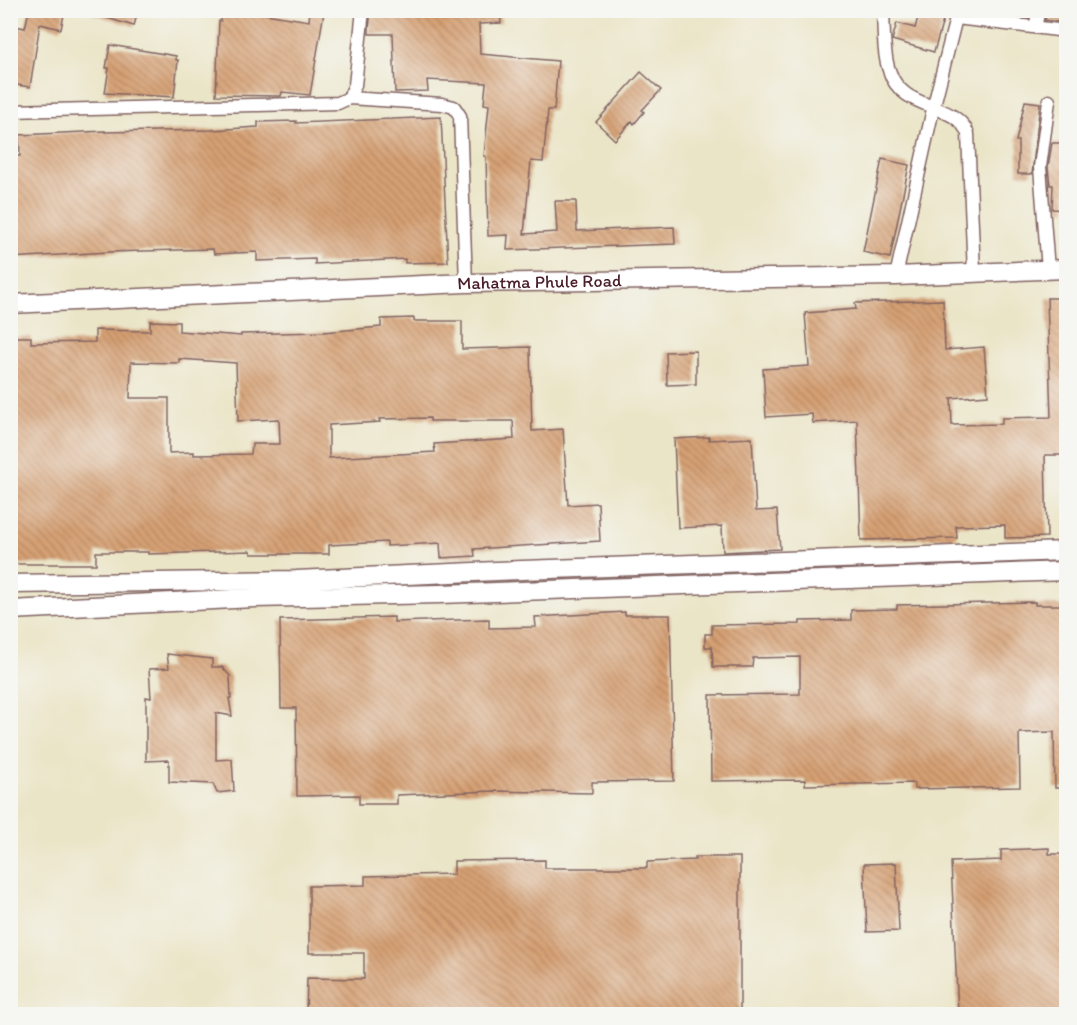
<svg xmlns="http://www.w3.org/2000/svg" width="1077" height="1025" viewBox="0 0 1077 1025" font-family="Itim,sans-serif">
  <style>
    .building { fill: url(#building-back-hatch); fill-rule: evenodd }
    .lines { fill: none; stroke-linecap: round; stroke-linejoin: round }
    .street-casing { stroke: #826462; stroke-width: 15 }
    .secondary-casing { stroke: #826462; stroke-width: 21 }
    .street { stroke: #fff; stroke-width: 12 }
    .secondary { stroke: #fff; stroke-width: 18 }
    .labels { text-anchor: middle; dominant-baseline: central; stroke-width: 4.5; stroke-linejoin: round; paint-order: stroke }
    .street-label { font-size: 18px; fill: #4a1f2b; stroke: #f6f6f2 }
  </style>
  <defs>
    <pattern id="building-back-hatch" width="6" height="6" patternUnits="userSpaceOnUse" patternTransform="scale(1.5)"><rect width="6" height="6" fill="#d6a073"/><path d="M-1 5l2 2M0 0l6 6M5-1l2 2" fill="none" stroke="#b0825f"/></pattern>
  </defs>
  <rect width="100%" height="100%" fill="#f6f6f2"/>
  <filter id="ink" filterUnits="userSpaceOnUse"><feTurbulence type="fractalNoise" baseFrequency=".0167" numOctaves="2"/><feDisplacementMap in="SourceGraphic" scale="12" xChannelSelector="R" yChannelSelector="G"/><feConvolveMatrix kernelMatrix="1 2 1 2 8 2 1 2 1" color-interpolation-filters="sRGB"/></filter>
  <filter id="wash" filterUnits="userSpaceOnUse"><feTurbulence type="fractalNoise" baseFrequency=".008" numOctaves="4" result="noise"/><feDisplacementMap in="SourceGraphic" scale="24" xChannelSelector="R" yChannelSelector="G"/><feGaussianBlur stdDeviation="1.35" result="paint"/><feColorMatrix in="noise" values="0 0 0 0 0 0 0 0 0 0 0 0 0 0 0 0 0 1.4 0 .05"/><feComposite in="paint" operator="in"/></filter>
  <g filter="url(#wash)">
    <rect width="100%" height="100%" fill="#ebe5c8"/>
    <g id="blocks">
      <g class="building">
        <polygon points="29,10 65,10 61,29 40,24 30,87 10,84 10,25 25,28"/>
        <polygon points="94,10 138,10 134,26 93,14"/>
        <polygon points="223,10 253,10 253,12 309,21 310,10 324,12 310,95 282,92 281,96 216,95 219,21 221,21"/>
        <polygon points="500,10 501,23 479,24 480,54 558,61 554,110 548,110 543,162 531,161 524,234 557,232 555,201 576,201 577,231 674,227 675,244 507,250 508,235 488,236 486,157 484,156 489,105 484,104 486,83 427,80 428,91 395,92 393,34 369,34 369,29 371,11"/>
        <polygon points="920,10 946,10 934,52 892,40 897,23 915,28"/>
        <polygon points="994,10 1030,10 1029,18 994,14"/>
        <polygon points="1047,10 1066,10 1066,23 1045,20"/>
        <polygon points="110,45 176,56 176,60 178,60 174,97 105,93 109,68 106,68"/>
        <polygon points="641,72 661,90 642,110 644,112 634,124 632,121 615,140 596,122"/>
        <polygon points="1025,101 1040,103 1032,174 1018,174 1018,141 1016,141"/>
        <polygon points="441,117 448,262 405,263 405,259 315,264 315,259 257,261 257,252 214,254 213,249 109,252 10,258 10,156 20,156 19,135 105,131 105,132 212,130 258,127 258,122 296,121 296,123"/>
        <polygon points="1052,143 1066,143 1066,210 1052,209 1053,185 1050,185 1048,167"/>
        <polygon points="882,159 909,165 890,258 863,252"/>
        <polygon points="1047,298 1066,298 1066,455 1045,455 1047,537 1005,538 1005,525 956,526 957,538 861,540 857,420 813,423 812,414 766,417 763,369 809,366 805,313 856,309 855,303 943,300 945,350 984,347 988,395 951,398 952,425 1002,424 1002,418 1051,417"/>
        <path d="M414,318v3h48v28l68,-2 2,84 31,-2 5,76 30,-2 2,38 -126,8 1,7 -34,2 -1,-15 -53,3v-4l-58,3v9h-78v-3l-103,3v-2h-52v12h-86v-227h21v6l64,-1v-12l55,1v-10l29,1v9l62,5v-2l82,-2 58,-5v-8zM179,359l57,4 2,58 41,-2 1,25h-28l-1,10 -57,1v-3l-25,1v-55h-39l1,-36 48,1zM430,418v3h83l1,18 -80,5 1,8 -106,6v-33l51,-3 -1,-3z"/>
        <polygon points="696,351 696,384 667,385 666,352"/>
        <polygon points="709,437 709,440 752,438 756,511 777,510 780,549 723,552 722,526 678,528 674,439"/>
        <polygon points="1035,602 1035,605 1066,605 1066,788 1055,788 1054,732 1019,733 1020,787 914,789 914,783 805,785 805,780 711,781 710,695 800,694 800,657 753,658 752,667 713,667 712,647 705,647 705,634 712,634 712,625 800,624 800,621 851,620 851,610 897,609 897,605"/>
        <polygon points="625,612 625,615 670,615 674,781 592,782 592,793 494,791 397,795 397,804 359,804 359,795 297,796 296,708 281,708 280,620 394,617 394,622 489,619 489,628 536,627 535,617"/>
        <polygon points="167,654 212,659 212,667 222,667 230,676 231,698 229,698 232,716 216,713 216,760 232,759 234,791 217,793 213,784 169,782 169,760 146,761 146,697 151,698 149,669 169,668"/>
        <polygon points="1049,848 1049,854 1066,854 1066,1014 958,1014 951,862 1001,860 1001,850"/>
        <polygon points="695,857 740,857 740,1014 306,1014 307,978 364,979 364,953 309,953 309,886 365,885 365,876 454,874 454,861 545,860 545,868 647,868 647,862 695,860"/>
        <polygon points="896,863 899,931 867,932 864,864"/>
      </g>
    </g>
  </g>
  <g filter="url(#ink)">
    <use href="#blocks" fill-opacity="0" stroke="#826462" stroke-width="1.5"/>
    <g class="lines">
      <defs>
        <g id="street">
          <path d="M883,10c1,18 0,44 6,60 13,43 66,30 79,64l6,139"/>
          <polyline points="1035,27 1039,10"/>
          <polyline points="349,98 355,85 363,10"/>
          <polyline points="10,111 338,103 349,98 442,104 454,107 460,116 466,283"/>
          <polyline points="1048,270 1040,167 1049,101"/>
          <polyline points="896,276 933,109 956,18 1066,31"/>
        </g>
        <g id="secondary">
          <path id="s1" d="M10,304l456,-21 430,-7 170,-7"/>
          <polyline points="10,584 296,580 496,571 1066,551"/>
          <polyline points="10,610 254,598 440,594 1066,571"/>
        </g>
      </defs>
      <use href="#street" class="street-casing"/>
      <use href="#secondary" class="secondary-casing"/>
      <use href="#street" class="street"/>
      <use href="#secondary" class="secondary"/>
    </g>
  </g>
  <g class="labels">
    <g class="street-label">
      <text stroke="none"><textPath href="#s1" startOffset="530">Mahatma Phule Road</textPath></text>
    </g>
  </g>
  <rect width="1077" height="1025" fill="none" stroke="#f6f6f2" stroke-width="36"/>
</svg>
